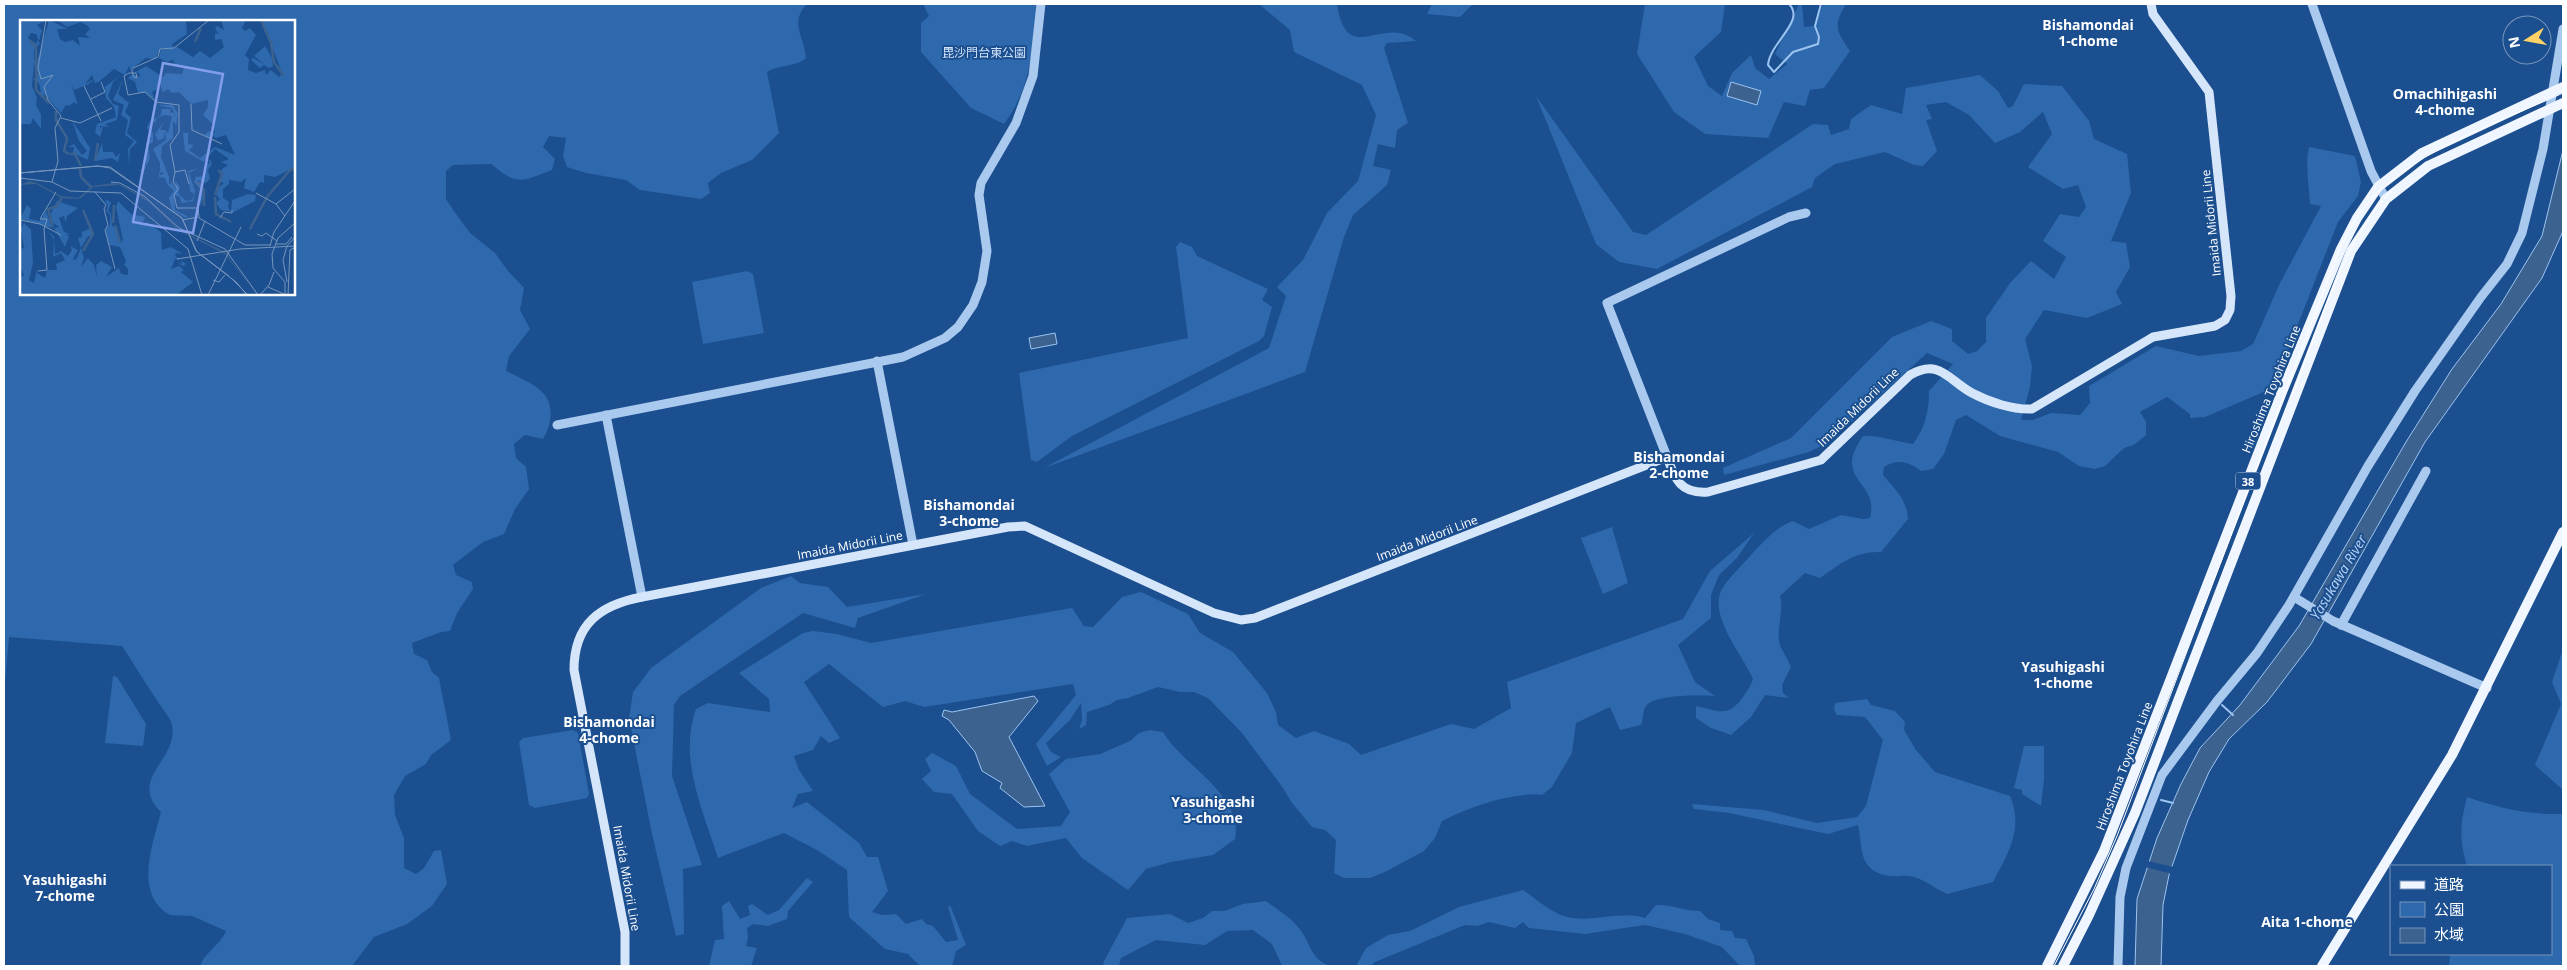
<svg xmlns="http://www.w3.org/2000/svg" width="2567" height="970" viewBox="0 0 2567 970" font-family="'Open Sans','Noto Sans JP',sans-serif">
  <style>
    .green { fill: #2e69ad; fill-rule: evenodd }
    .water { fill: #3c6290; stroke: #9cc4f0 }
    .pier { fill: #1b4f8f }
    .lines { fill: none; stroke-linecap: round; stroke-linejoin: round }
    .stream { stroke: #9cc4f0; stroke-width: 2 }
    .tertiary { stroke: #a9c9ee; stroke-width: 9 }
    .secondary { stroke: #d6e6fa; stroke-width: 9 }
    .primary { stroke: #f0f6ff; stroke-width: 10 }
    .tram { stroke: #fff; stroke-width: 1 }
    .labels { text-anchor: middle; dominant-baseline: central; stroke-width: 4; stroke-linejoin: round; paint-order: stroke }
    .shield { fill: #1b4f8f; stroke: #bbcadd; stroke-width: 1 }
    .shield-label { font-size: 11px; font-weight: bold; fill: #fff }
    .park-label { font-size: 12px; fill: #cfe3fa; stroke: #1b4f8f }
    .street-label { font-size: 12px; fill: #fff; stroke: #1b4f8f }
    .neighbourhood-label { font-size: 14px; font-weight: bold; fill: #fff; stroke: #1b4f8f }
    .water-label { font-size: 14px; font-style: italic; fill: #b5d3f5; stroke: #1b4f8f }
    .inset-river { fill: none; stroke: #3c6290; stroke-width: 2.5 }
    .inset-road { fill: none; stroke: #7695bc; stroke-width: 1 }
    .view { fill: #839eea; fill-opacity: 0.15; stroke: #839eea; stroke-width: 2.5 }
    .inset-edge { fill: none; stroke: #fff; stroke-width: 2.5 }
  </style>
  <rect width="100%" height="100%" fill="#1b4f8f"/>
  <g class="green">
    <path d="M4,4h803c-18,19 -3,31 -1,54 -9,9 -26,6 -39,14l12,61 -27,27 -31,13 -13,10 2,10 -9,6 -61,-9 -14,-10 -40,-7 -19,-6 -4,-11 3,-18 -17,-2 -6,11 12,12 -3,11c-32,12 -34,16 -61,-6l-38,1 -7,6v28l10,15 14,19 25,20 13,18 16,17 -4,22 10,19 -21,27 -3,15c11,6 26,11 35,20 14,12 11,34 2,48l-18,-4 -11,9 2,14 10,9 3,22 -14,20 -11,25 -21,8 -30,23 3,10 16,7 1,7 -16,24 -7,18 -9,1 -29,11 2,11 13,6 5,12 7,6 12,62 -20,15 -5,9 -21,12 -11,19 1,20 9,23v30l12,6 8,-6 10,-17 7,-1 6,34 -15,22 -25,18 -33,13 -22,29h-152c5,-14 20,-21 26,-35l-34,-15 -22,-1c-37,-20 -17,-72 -9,-103 -34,-34 18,-52 11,-87 -1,-6 -8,-14 -12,-20 -13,-19 -25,-39 -38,-59l-113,-9 -5,57zM21,21h273v273h-273z"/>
    <path d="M923,4l114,1c-6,47 -4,79 -33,119l-33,-16 -50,-56v-29l8,-7z"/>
    <path d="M1259,4h78c10,65 46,9 79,37l-29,2 -3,5 24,75 -11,7 -2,18 -17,-4 -5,22 18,4 -4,15 -34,30 -9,22 -39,135 -261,96 225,-120 17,-52 -9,-9 26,-27 24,-47 31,-32 18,-66 -14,-30 -68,-33 -4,-22z"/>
    <polygon points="1432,4 1473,4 1460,17 1427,14"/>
    <path d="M1645,4h80l-4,28 -27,25 14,29 14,10 10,-23 19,-18 4,13 14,11 18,-15 -12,-10 24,-50h3l2,23 11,-1 8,-22h23c-13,22 -10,26 4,47l-26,37 -14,2 -5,16 -21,-4 -16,36 -63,-4 -31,-22 -37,-58z"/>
    <path d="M1980,75l18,16 10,17 5,-2 11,-22 38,2 27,35 5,18 33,15 4,39 -20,48 15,2 4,24 -14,25 6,12 -35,14 -43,-8 -19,29 7,27 -2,21 -9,33h12l18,-7 29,2 10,-12 -1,-17 67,-40 43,10 42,-5 12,-7 27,-61 41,-77 -11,-2c-1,-20 -5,-38 -1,-57l46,9 6,26 -3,14 -20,26 -65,166 -68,29 -15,1v-4l-23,-17 -27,15 6,10v13l-12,10 -10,3 -19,18 -10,3 -16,-3 -21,-14 -58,-16 -34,-21 -10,5 -12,34 -11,15 -12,2c-12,-9 -23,-13 -37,-4l-1,8c12,14 24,25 25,44l-27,33c-26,-1 -41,12 -61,26l-15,-5 -25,23c4,15 -3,29 -1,45 1,8 9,17 12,26l-9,18 1,8 6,5 -24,-3 -14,22 -20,18 -20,-7 -15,-10v-12c23,5 32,12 47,-9 5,-7 7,-10 10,-18 -10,-24 -47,-65 -30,-92 7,-10 20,-23 28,-32 11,-12 26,-29 42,-34l16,8 32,-14 22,4 7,-1c10,-38 -39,-37 -7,-82 10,-2 37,6 50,8 12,-16 16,-33 16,-53l24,-27 -26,-11 -99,90 -19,9 -85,23 -1,-7 68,-30 101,-101 39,-16 21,8v12l16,13 9,-3 9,-9v-24l24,-35 21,-22 23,18 12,-22 -23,-16 17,-27 19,3 7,-10 -8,-22 -15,4 -35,-22 24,-33 -9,-22 -23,20 -25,11 -26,-28 -23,-13 -20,3 6,14 -6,1 11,31 -14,15 -9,-1 -29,-13 -50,12 -20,14 -3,9 -155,82 -38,-7 -23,-18 -60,-148 97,136 13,3 167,-111 15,1 3,10 18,-6 2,-10 20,-14 31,9 4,-26z"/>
    <polygon points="1180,242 1192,247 1197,256 1268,289 1262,300 1272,307 1264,336 1259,341 1072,436 1037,462 1031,460 1019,373 1188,338 1176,247"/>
    <polygon points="747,271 753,274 764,333 703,344 692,282"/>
    <polygon points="1612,527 1628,583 1603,594 1581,538"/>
    <path d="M1754,533l-17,25 -18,17 -8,20v23l-33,27 17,37 20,14c-15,-1 -60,-2 -69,10 -4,6 -2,12 -5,19l-21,5 -10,-23 -34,16 -4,30 -20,34 -10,8c-30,-3 -73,12 -100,26l-7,17 -11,13 -39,21 -15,6h-26l-10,-5 2,-33 -11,-10 -13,-3 -20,-24 -9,-15 -41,-55 -34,-35 -14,-6h-14l-22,-5 -30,11 -11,2 -8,5 -22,7 -1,13 -7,4 3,-9 -1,-17 -11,17 -24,23 5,9 10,5 -14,9 -11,-22 40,-49 -3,-11 -149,23 -19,-6 -22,6 -54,-43 -25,18 36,56 -11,5 -8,-7 -8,14 -19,6 5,14 14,21 -15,3 -6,14 15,-6 52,41 8,14h11l10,34 -16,21 10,3 14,-1 10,10 16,-5 4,5 7,2 13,16 12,-2 -10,-33 2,-2 16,40 -10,6 -4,15h-32l-12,-12 -23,-5 -36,-32 -2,-47 -30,-20 -33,-17 -66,25c-15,-47 -40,-100 -22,-149l12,-6 62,9 -1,-13 -30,-26 64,-40 10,-2 24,3 34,9 201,-35 12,18 9,1 29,-30 19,-5 47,22 12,19 33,19 34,41 9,19 2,13 18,13 18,-7 35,13 12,11 90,-31 23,5 37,-21 -4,-26 176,-63 27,-48z"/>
    <polygon points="791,576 800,583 828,587 847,607 926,594 858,618 855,628 803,613 680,696 674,705 672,776 702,865 683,869 684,934 676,936 652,834 629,718 633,692 651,668 761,588"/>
    <polygon points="2563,649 2563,790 2535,765 2561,704 2552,682"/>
    <polygon points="113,676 117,677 146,724 143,746 105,743"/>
    <path d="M1867,699l4,6 24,6 10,11 -1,8 12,20 19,22 75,24c14,33 -2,57 -17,86l-46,12c-13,-6 -24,-16 -38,-18 -7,-1 -14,1 -20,0 -31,-5 -26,-27 -31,-51l-30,9 -99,-21 -35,-4 -2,-5 72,6 53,13 40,-6 9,-11 17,-66 -18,-23 -28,-2 -3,-5 1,-7z"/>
    <polygon points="573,730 578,733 589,794 587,798 535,808 529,805 519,742 523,738"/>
    <path d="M1150,730l13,2c19,33 81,63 72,107l-22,16 -42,7 -25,7 -18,21 -46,-32 -16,-20 -39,8 -15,-5 -12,5 -22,-15 -26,-37 -18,-2 -12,-13 9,-8 -6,-12 7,-6 24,13 14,28 47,35 44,-3 9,-14 -21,-38 17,-15 34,-5 30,-13 9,-8z"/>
    <polygon points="2024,746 2044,746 2044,780 2041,806 2022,794 2022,790 2014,788"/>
    <path d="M2467,797c32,11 62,18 96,17v152h-114l1,-12h101v-88h-84c-8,-27 -7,-42 0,-69z"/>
    <polygon points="807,878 813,882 788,911 787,919 768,926 753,924 747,928 748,938 746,946 757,948 751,966 709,966 715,940 724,939 722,906 729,901 740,919 750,915 748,906 752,904 768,915 779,910"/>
    <path d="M1523,890c12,8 29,23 44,27 27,6 53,-7 78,1l11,-13c16,-1 28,6 44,6l8,8 12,4v7l12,1 3,7 11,1 8,17 1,10h-15l-18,-19 -37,-13 -40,-9 -60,9 -56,-6 -6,-6 -8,6 -26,-6 -12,4 -12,-1 -90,37 -5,4h-14l10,-18 22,-13 22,-4 49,-24z"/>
    <path d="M1266,901c10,8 23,15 31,25 14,14 12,34 34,40h-49l-10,-22 -19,-14 -26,1 -22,14 -49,-5 -35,18 -2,8h-15l-1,-3 24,-45 43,-4 18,9 15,-5 9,-7h12l19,-7z"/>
  </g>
  <g class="water">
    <polygon points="1731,82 1761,91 1757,105 1727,96"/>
    <polygon points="2563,150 2563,231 2542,278 2425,442 2311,644 2267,702 2229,739 2209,772 2188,820 2169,875 2163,905 2161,966 2135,966 2137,899 2157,838 2181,784 2200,748 2240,705 2299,626 2406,442 2452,369 2501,304 2542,236"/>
    <polygon points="1055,333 1057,344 1031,349 1029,338"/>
    <polygon points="1034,696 1038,701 1009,737 1045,806 1024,807 1000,788 1002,783 982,771 975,752 949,720 942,716 944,710 952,712"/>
  </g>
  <polygon class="pier" points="2147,861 2174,867 2172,874 2145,867"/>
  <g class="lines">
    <g class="stream">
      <path d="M1789,4c17,17 -19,38 -21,61l6,7 19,-20 25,-8 1,-7 -4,-11 6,-22"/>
      <polyline points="2222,705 2233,715"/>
      <polyline points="2161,800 2173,803"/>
    </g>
    <g class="tertiary">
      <polyline points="2312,4 2371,171 2386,199"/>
      <polyline points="877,361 913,545"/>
      <polyline points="606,415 642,597"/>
      <polyline points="557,425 903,357 945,338 958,327 973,305 982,282 987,251 979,195 981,183 1016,123 1033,76 1041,4"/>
      <polyline points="1667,457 1607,303 1789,217 1806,213"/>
      <polyline points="2294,597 2333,621 2487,688"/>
      <polyline points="2341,625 2426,471"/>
      <polyline points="2118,966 2120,897 2126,868 2162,775 2217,701 2257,653 2289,605 2368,466 2415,391 2481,297 2507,264 2522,233 2543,149 2563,29"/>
    </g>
    <path class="secondary" d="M625,966v-34l-51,-262c0,-46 26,-65 68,-73l366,-70 17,-1 189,87 27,7 14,-2 412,-161c8,23 14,37 41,35l113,-32 89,-85c30,-17 38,5 62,18 17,9 41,17 60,16l121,-72 62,-11 10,-6 5,-10 1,-14 -22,-204 -56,-78 -2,-10"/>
    <g class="primary">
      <polyline points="2047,966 2104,851 2282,392 2341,249 2357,218 2378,187 2422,153 2563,87"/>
      <polyline points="2063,966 2089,915 2135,813 2351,251 2386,199 2428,166 2563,103"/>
      <polyline points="2322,966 2452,755 2563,532"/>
    </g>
    <g class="tram">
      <path d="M2291,397c30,-70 49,-154 103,-209"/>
      <path d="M2054,966l40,-77 23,-53 224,-591c6,-10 11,-20 17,-30 45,-62 138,-91 205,-122"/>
    </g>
  </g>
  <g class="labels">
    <rect class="shield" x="2235.5" y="472.5" width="25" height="17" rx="4"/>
    <g class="shield-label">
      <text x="2248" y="481">38</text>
    </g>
    <g class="park-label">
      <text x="984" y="52">毘沙門台東公園</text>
    </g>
    <g class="street-label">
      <text transform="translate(2211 223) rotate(-96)">Imaida Midorii Line</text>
      <text transform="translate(2271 389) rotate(-68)">Hiroshima Toyohira Line</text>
      <text transform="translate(1858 407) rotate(-44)">Imaida Midorii Line</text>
      <text transform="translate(1427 538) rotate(-21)">Imaida Midorii Line</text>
      <text transform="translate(850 545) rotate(-11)">Imaida Midorii Line</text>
      <text transform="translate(2124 766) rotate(-69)">Hiroshima Toyohira Line</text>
      <text transform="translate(627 878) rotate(80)">Imaida Midorii Line</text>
    </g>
    <g class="neighbourhood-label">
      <text x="2088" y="24">Bishamondai<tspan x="2088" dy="16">1-chome</tspan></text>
      <text x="2445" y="93">Omachihigashi<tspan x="2445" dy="16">4-chome</tspan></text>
      <text x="1679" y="456">Bishamondai<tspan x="1679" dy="16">2-chome</tspan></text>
      <text x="969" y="504">Bishamondai<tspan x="969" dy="16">3-chome</tspan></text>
      <text x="2063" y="666">Yasuhigashi<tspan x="2063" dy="16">1-chome</tspan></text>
      <text x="609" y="721">Bishamondai<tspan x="609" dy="16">4-chome</tspan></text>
      <text x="1213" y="801">Yasuhigashi<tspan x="1213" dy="16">3-chome</tspan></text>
      <text x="65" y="879">Yasuhigashi<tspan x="65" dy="16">7-chome</tspan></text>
      <text x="2307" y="921">Aita 1-chome</text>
    </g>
    <g class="water-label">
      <text transform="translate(2338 577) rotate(-59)">Yasukawa River</text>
    </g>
  </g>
  <g transform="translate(20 20)">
    <rect width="275" height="275" fill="#1b4f8f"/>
    <path d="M0,0h26l-9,5 5,5 -3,11 -3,-7 -5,-1 -3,5 9,6v-4l3,3 -6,7v10l4,-2 11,-38 19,9h-11l3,10 5,3 8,-2 7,6 -2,-9 12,1 -5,-4 5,-5 -2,-3 -7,-4 -14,5 -10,-7h129l1,14 -15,10 1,4 -12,1 -6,10 -9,-1 -16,12 -1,-4 -4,9 -11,-6 -14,12 -5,2 -3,-8 -7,9 7,-4 1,4 -2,-3 -2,3 -15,6 -3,-6 7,21 -4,-3 -5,4 -3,-1 -5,8 -18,-20 2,4 -4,-2 -3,-3h3l-1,-6 -4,-7 -3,1 5,-7 -4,-9 -2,22 5,12 -1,7 5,9v15l-8,-11 -2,6h-11zM201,0h25l-4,8 3,3 5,-3 6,7 -11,20 4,4 -1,11 8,3 9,-3 1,5 5,-5 8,7 3,-4 -20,-53h33v147l-20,10 -11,-2v8l-4,-1 -6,10 -10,-4 2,-10 -5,4 -12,-2v4l-6,5v9l6,4 -1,5 3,5 1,-12 16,-6 8,1 -1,6 -21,11 -13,-2 -5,-7 4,-4 -4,-4 2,-7 6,-5 -4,-1 1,-12 7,-5 -7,-3 8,-3 -14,-10 -11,13 -19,-11 -2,-18h5v11l6,1 -5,5 11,8 15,-11 20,8 -9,-20 -10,3 -4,-3 -1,4 -7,-4 5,-4 6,2 -2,-9 -10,-9 5,-8v-7l-17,4 -12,-12 -7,1 -4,-4 -5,3 -5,-12 1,8 -7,4 3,8 -9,-7h-8l-3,-11 -7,-4 5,-4 6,3 1,-3 -4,-2 10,-6 17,11 3,-4 16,1 2,-7 -9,-2 -2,-5 -6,2 -8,-4 2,-8 16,-3 16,10 7,-6 10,7 14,-11 -3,-8 -6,1v-7l4,1 -4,-5 2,-3 7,4zM245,26l7,12 1,8 -4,2 -5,-3 -4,3 -9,-8 2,-2 12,7 -11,-9zM100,55l-7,7 -5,14 5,8 6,2 -2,14 -12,4 4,3 -9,-1v4l1,-3h2l-3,10 -5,-5 2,-8 19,-7 -2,-10 -8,-9 -1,-11zM103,59l-5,15 11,9 -4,9 6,6 -4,15 10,9 -7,7 -1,16 -1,-16 6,-8 -9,-6 3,-15 -7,-5 3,-10 -11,-5zM137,85h16l5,9 -2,11 -3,-4v17l-11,8 -1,11 8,20v7l3,-1 4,6 -1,-9 5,7 -2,6 8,8 6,-1 2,-6 -4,-3 -2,-20 11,-3 -10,5 6,18 -2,10 -12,2 -1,-6 -6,-2 1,15 12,6 -1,2 -14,-8 -3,-12 5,-7 -7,-7 -2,-6 -6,-1v-6l1,4 5,-2 -5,-1v-9l-7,-14 13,-9 -1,-10 -1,8 -6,3 -3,-7 9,-12 -4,8h5l3,3 4,-17 -8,-1 -8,3v4h-4l-3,8 4,3v9l-5,3 2,13 -6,13h-7l6,-1 3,-5v-22l5,-4 -4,-12 3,-6 11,-6 1,-6h9l-1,4 3,-1 3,5 -4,-9zM52,100l18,28 -2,12 -15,-7 1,-6h-6l6,-3 8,11 5,-4 -8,-10zM82,123l1,9h10l3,5 4,-4 -2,9 -6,-4 -17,3zM188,139l3,2 1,3 -4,6 2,9 -4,4 -9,-3 8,14 -5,13 -1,-10 4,-5 -9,-10 2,-5 9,-1v-13l5,1zM88,180l3,3 -3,8 3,2 1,13 4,2 4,15 3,-3 -7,-33 2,-6 13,13 14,3 -3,8 4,-3 15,10 1,18 9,-3 12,7 -7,-1 -1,3 11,8 -3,2 -6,-4 5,2 -1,-4 -6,-1 -4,10 8,-3 5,4 -3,2 12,10 -17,13h-156v-17l4,-3 -4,-8v-18l4,-1 -3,-20 3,-5 7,7 2,33 -4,17 5,3 3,-14v4l8,5 2,-8h10l-1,-6 9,-4 -4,-7 -8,4 1,-17 -6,-9 6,6 1,17 6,-3 7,5 4,-6 -2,-4 8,4 -5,9 3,1 5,-12 -3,-10 4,-1v-5l9,-4 1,8h-4l-7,12 3,10 -3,9 7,-9 6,7 3,12 -1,-12 5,-4 11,6 -6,10 13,-9 2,6 7,1v-6l-4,-4 2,-4 -6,-14 -11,-2 -4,-15 5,-5v-11l-4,-3 2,-6 -3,-4zM37,181l21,7 -11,8 -1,7 -2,-7 -5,2 5,14 6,2 -4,1 3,1 -4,11 -11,-19 5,-1 -7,-5 -1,-9zM7,185l4,4 -2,10 11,2 6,-10 6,17 -32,-9z" fill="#2e69ad"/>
    <path d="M9,161l8,2 24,13 17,2 14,-12 22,-3 7,2 28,15 29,29 47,23 32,43 -32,-41 -47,-24 -29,-28 -30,-17 -26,2 -12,11 -5,1 -14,-1 -26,-14 -16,1z" fill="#3c6290"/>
    <path class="inset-river" d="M241,0l10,23 3,19 10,14M10,21l6,6v43M175,22l6,-14M16,70l13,13M36,91v9l11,18 -3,13 5,3M50,134h5l6,12M75,141l3,-18M60,148l1,9 10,10M183,164l-5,-1 6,7v16M195,175l7,-21 -4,-4M195,177l1,17 15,8M63,190l10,24 -10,17M93,203l1,-18M95,205l5,17M33,207l-5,-18 9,-3 5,-9M230,209l17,-32 23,-27 5,-1"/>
    <path class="inset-road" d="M26,0l-8,48 3,11 12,-4 -9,12 4,13 13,16 -6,12 3,33 -6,21M189,0l-35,28 -14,1 -2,8 -25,11 -1,2v1l1,4 1,2 3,1 -1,-5h-7l-5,3 4,19 17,-3 11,10 23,3v27l-9,13 5,27 -2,10 5,7 -4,6 3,13h21l1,10 46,27h25M64,66l17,35M71,79l14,-7 -4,-10M171,84l1,26 30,14M41,98l19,5 32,-15M155,152l10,-2 4,14M0,153l77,-7 13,1 72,51 14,33 33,25M0,153l78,-7 12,2 72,50 15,34 39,30 11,13M0,158l32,4 18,9 51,2 67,56 14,46M91,162l9,1 24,13 35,32 46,21 33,46M75,172l11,13 -2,4 4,16 -3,5 10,39M236,173l20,11 9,12M256,184l19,-15M200,198l4,-6 8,1v-3M0,200l20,4 21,11M162,200l16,-3M237,214l5,2 4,-3 11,8M177,221l8,-20M256,224h10l6,-7M250,226l4,-14 21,-31M157,239l63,-10 55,-3M18,251l9,-1 -3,-41 3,-10h-7l16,-27M211,258l17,17M193,260l6,2 6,-7M267,262l-4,-22 4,-14 8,-9M248,267l16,7M188,275l33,-68M240,275l9,-10 5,-13M265,275v-13l-12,-14 -1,-14 6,-16 17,-15M268,275l2,-45 4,-2"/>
    <path class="view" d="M143,43l60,11 -30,159 -60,-11z"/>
    <rect width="275" height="275" class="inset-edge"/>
  </g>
  <rect width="2567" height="970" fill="none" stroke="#ffffff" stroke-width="10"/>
  <rect x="2390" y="865" width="162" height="90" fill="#1b4f8f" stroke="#7695bc"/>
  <rect x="2400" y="881" width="25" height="8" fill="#f0f6ff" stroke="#7695bc"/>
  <text x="2434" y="890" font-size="15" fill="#ffffff">道路</text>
  <rect x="2400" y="902" width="25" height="15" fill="#2e69ad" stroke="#7695bc"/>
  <text x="2434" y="915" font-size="15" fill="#ffffff">公園</text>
  <rect x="2400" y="928" width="25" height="15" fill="#3c6290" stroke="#7695bc"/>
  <text x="2434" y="940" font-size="15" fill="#ffffff">水域</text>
  <g transform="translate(2527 40) rotate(259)"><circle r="24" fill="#1b4f8f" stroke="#7695bc"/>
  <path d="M0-4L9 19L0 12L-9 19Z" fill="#ffd166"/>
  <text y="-8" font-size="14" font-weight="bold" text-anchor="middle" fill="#ffffff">N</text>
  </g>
</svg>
